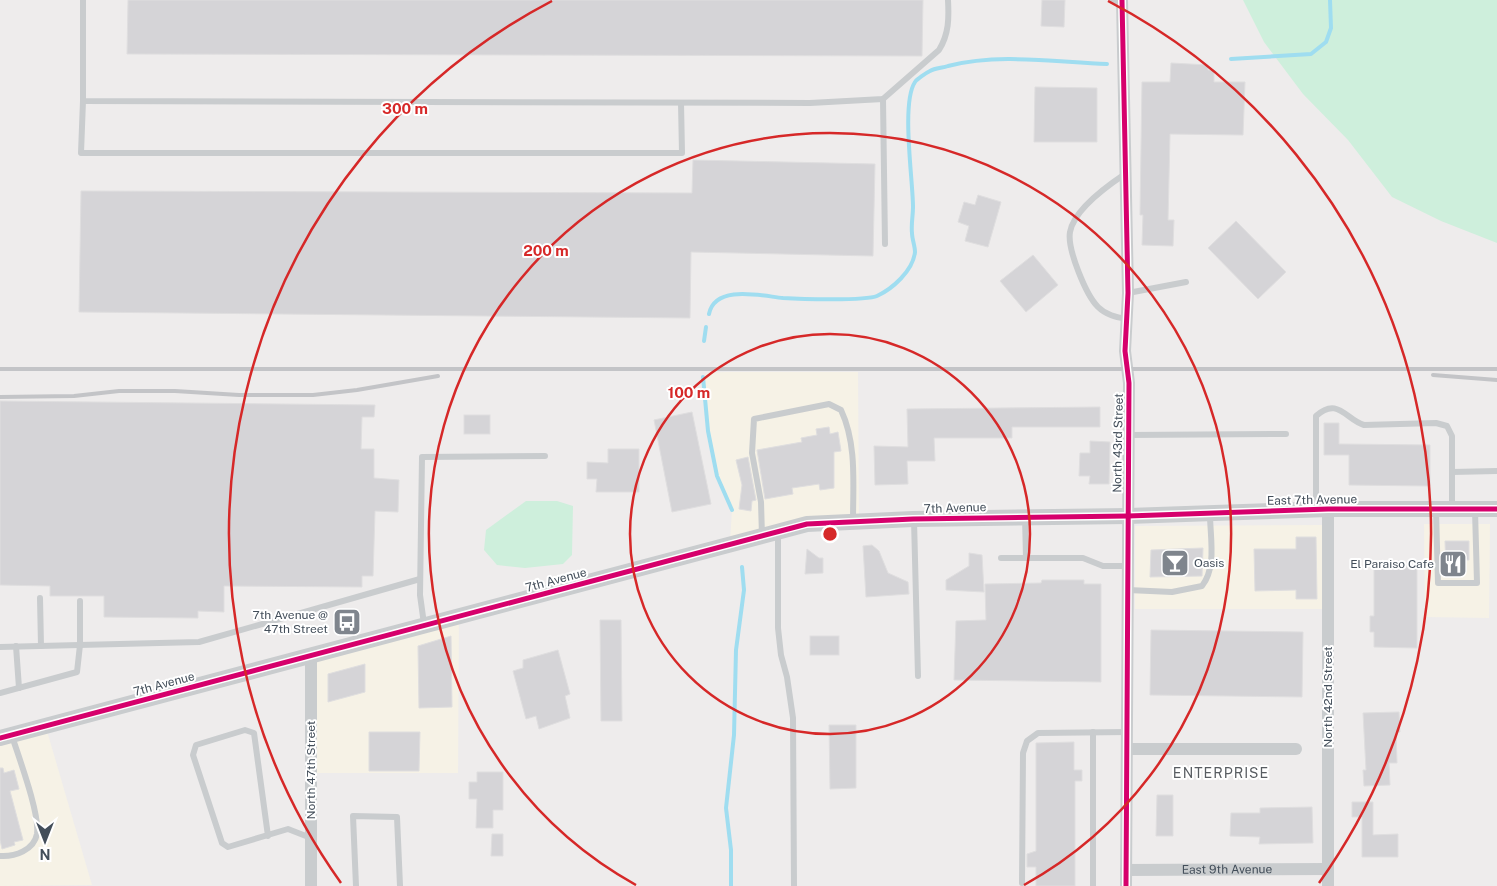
<svg xmlns="http://www.w3.org/2000/svg" width="1497" height="886" viewBox="0 0 1497 886" font-family="'Public Sans',sans-serif">
  <style>
    .commercial { fill: #f6f2e6 }
    .green { fill: #ceefdc }
    .lines { fill: none; stroke-linecap: round; stroke-linejoin: round }
    .stream { stroke: #9fddf0; stroke-width: 4 }
    .building { fill: #d5d4d7; stroke: #dfdedf }
    .service { stroke: #c9ccce; stroke-width: 6 }
    .minor { stroke: #c9ccce; stroke-width: 12 }
    .tertiary { stroke: #c9ccce; stroke-width: 16 }
    .rail { stroke: #c3c4c7; stroke-width: 4 }
    .cycleway-casing { stroke: #fff; stroke-width: 8 }
    .cycleway { stroke: #d6006c; stroke-width: 5 }
    .ring { fill: none; stroke: #d62828; stroke-width: 2.5 }
    .labels { text-anchor: middle; dominant-baseline: central; stroke-width: 4; stroke-linejoin: round; paint-order: stroke }
    .street-label { font-size: 12px; fill: #434e5a; stroke: #fff }
    .poi-label { font-size: 12px; fill: #434e5a; stroke: #fff; text-anchor: end }
    .neighbourhood-label { font-size: 14px; letter-spacing: 1px; fill: #585c61; stroke: #fff }
    .centre { fill: #d62828; stroke: #fff; stroke-width: 2.5 }
    .ring-label { font-size: 15px; text-anchor: middle; font-weight: bold; fill: #d62828; stroke: #fff; stroke-width: 4; stroke-linejoin: round; paint-order: stroke }
  </style>
  <rect width="100%" height="100%" fill="#eeecec"/>
  <g class="commercial">
    <polygon points="726,372 858,372 859,520 730,542 732,510 717,476 708,431 703,377 707,373"/>
    <polygon points="1424,524 1490,524 1489,618 1425,617"/>
    <polygon points="1323,525 1323,609 1135,609 1135,526"/>
    <polygon points="459,616 458,773 314,773 314,655"/>
    <polygon points="47,731 92,885 0,886 0,743"/>
  </g>
  <g class="green">
    <polygon points="1243,0 1497,0 1497,243 1441,221 1392,197 1348,140 1303,94 1264,42"/>
    <polygon points="526,501 557,501 573,506 572,555 563,564 525,568 497,565 484,550 486,530"/>
  </g>
  <g class="lines">
    <g class="stream">
      <polyline points="1231,59 1311,54 1326,42 1331,28 1330,0"/>
      <path d="M709,314c6,-30 53,-18 74,-16 15,1 83,3 94,-2 15,-7 36,-25 38,-44 0,-6 -3,-13 -3,-19 -1,-9 1,-17 1,-26 0,-27 -12,-104 2,-125 2,-3 11,-9 15,-11 5,-3 13,-3 18,-5 52,-13 106,-4 159,-2"/>
      <polyline points="704,341 706,327"/>
      <polyline points="703,377 708,431 717,476 732,510"/>
      <polyline points="731,886 731,850 726,808 734,735 736,650 744,590 742,567"/>
    </g>
  </g>
  <g class="building">
    <polygon points="128,0 923,0 922,56 127,54"/>
    <polygon points="1042,0 1065,0 1064,27 1041,26"/>
    <polygon points="1171,63 1208,65 1208,70 1214,70 1214,82 1245,82 1243,135 1170,134 1168,220 1174,220 1173,246 1142,245 1143,215 1140,215 1142,82 1170,82"/>
    <polygon points="1035,87 1097,88 1097,142 1034,142"/>
    <polygon points="693,160 875,164 873,256 691,252 690,318 79,312 81,191 692,193"/>
    <polygon points="978,195 1001,202 988,247 965,241 969,226 958,222 964,202 975,205"/>
    <polygon points="1236,221 1286,272 1258,299 1208,248"/>
    <polygon points="1033,255 1058,285 1026,312 1000,281"/>
    <polygon points="0,401 375,405 374,417 362,417 361,449 374,449 374,478 399,480 398,512 375,511 373,576 362,576 362,587 224,586 224,612 198,611 198,618 104,617 104,596 50,596 50,586 0,585"/>
    <polygon points="1100,407 1100,427 1012,427 1012,438 934,438 935,461 907,461 908,484 875,485 874,446 908,447 907,409"/>
    <polygon points="692,412 711,504 672,512 654,420"/>
    <rect x="464" y="415" width="26" height="19"/>
    <polygon points="1324,423 1339,423 1339,444 1430,445 1430,486 1349,485 1349,455 1324,455"/>
    <polygon points="829,427 830,434 838,432 841,451 834,452 834,488 820,490 819,484 792,488 793,494 765,499 757,450 802,442 801,438 817,435 816,429"/>
    <polygon points="1090,441 1110,442 1109,484 1089,484 1090,476 1079,476 1080,453 1090,453"/>
    <polygon points="608,449 639,449 639,492 596,492 597,479 587,479 587,462 608,463"/>
    <polygon points="748,457 756,500 752,501 751,511 739,509 742,485 736,460"/>
    <polygon points="1296,537 1316,537 1317,599 1296,599 1296,590 1255,591 1254,549 1296,549"/>
    <polygon points="1445,541 1469,541 1469,560 1457,560 1457,570 1446,570"/>
    <polygon points="872,545 879,551 888,573 908,582 909,594 866,597 863,546"/>
    <polygon points="1203,548 1202,576 1150,577 1151,550"/>
    <polygon points="807,549 819,558 823,558 823,573 805,574"/>
    <polygon points="969,553 982,555 984,592 946,590 946,580 969,566"/>
    <polygon points="1374,565 1417,566 1417,648 1374,647 1374,632 1370,632 1370,616 1374,616"/>
    <polygon points="1042,580 1084,580 1084,584 1101,584 1101,682 954,680 956,621 986,620 985,584 1041,583"/>
    <polygon points="600,620 621,620 622,721 601,721"/>
    <polygon points="1151,630 1303,632 1302,697 1150,695"/>
    <polygon points="451,636 452,707 419,708 418,646"/>
    <rect x="810" y="636" width="29" height="19"/>
    <polygon points="558,650 570,694 565,696 570,718 539,729 536,716 526,719 513,671 523,668 523,660"/>
    <polygon points="365,664 365,692 328,702 328,674"/>
    <polygon points="1399,712 1400,732 1396,732 1397,763 1389,763 1390,785 1364,786 1363,770 1366,770 1363,713"/>
    <polygon points="829,725 856,725 856,788 830,789"/>
    <polygon points="369,732 420,732 419,771 369,771"/>
    <polygon points="1074,742 1074,770 1082,770 1082,781 1075,781 1075,886 1036,886 1036,867 1027,867 1027,854 1036,851 1036,743"/>
    <polygon points="0,768 3,768 4,773 14,770 19,789 10,791 23,840 14,842 15,845 2,849 0,840"/>
    <polygon points="477,772 503,772 503,810 493,810 493,828 476,828 477,799 469,799 469,782 477,782"/>
    <polygon points="1157,795 1173,795 1173,836 1156,836"/>
    <polygon points="1352,802 1373,802 1373,835 1398,834 1398,857 1362,857 1362,817 1352,817"/>
    <polygon points="1312,807 1313,843 1259,844 1260,837 1230,836 1231,813 1260,813 1260,808"/>
    <polygon points="492,834 503,834 503,856 491,856"/>
  </g>
  <g class="lines">
    <g class="service">
      <path d="M83,0v101l727,2 73,-4 56,-49c10,-16 10,-32 9,-50"/>
      <polyline points="1112,0 1122,3"/>
      <polyline points="883,99 885,244"/>
      <polyline points="83,101 81,153 682,153 681,103"/>
      <path d="M1125,174c-18,12 -51,36 -55,58 -3,17 16,63 28,75 8,8 18,10 28,12"/>
      <polyline points="1128,293 1186,282"/>
      <polyline points="1128,435 1286,434"/>
      <polyline points="1452,472 1497,471"/>
      <path d="M1316,508v-92c22,-20 30,4 48,9l72,-2 11,3 5,10v72"/>
      <polyline points="1436,510 1438,583 1477,583 1475,510"/>
      <polyline points="1025,517 1026,558"/>
      <polyline points="914,520 918,676"/>
      <polyline points="778,533 778,628 781,655 787,677 793,718 794,886"/>
      <path d="M762,536l-1,-34 -9,-49 2,-34 75,-15 12,6c16,34 12,74 12,111"/>
      <polyline points="1001,558 1083,558 1103,566 1128,566"/>
      <path d="M1128,590l44,2 30,-6c15,-19 8,-49 8,-72"/>
      <polyline points="40,598 41,646"/>
      <polyline points="424,624 420,595 422,457 545,456"/>
      <polyline points="16,646 19,688"/>
      <polyline points="0,647 199,642 420,579"/>
      <polyline points="0,693 77,672 80,645 80,601"/>
      <polyline points="1093,732 1093,886"/>
      <polyline points="268,836 254,733 245,730 196,745 193,755 222,843 228,847 288,829 311,838"/>
      <path d="M0,856c15,1 34,-6 37,-22 3,-20 -18,-76 -25,-98"/>
      <polyline points="1022,883 1023,753 1027,741 1038,733 1127,732"/>
      <polyline points="356,886 353,816 397,817 400,886"/>
    </g>
    <g class="minor">
      <polyline points="1122,0 1128,293 1125,351 1129,383 1126,886"/>
      <polyline points="1328,509 1328,886"/>
      <polyline points="311,654 311,886"/>
      <polyline points="1127,749 1296,749"/>
      <path id="s1" d="M1126,870l202,-1"/>
    </g>
    <polyline class="tertiary" points="0,738 807,524 913,519 1128,516 1328,509 1497,509"/>
    <g class="rail">
      <polyline points="0,369 1497,369"/>
      <polyline points="1433,375 1497,380"/>
      <polyline points="0,397 74,396 119,391 175,391 239,395 313,395 357,390 438,376"/>
    </g>
    <defs>
      <g id="cycleway">
        <polyline points="1122,0 1128,293 1125,351 1129,383 1126,886"/>
        <polyline points="0,738 807,524 913,519 1128,516 1328,509 1497,509"/>
      </g>
    </defs>
    <use href="#cycleway" class="cycleway-casing"/>
    <use href="#cycleway" class="cycleway"/>
  </g>
  <g class="ring">
    <circle cx="830" cy="534" r="200"/>
    <path d="M636 885A401 401 0 1 1 1024 885"/>
    <path d="M341 883A601 601 0 0 1 552 1M1108 1A601 601 0 0 1 1319 883"/>
  </g>
  <defs>
    <symbol id="bar-square" viewBox="-11 -11 22 22"><rect x="-9" y="-9" width="18" height="18" rx="4" fill="#7f858d" stroke="#fff"/><path d="M-6-5H6L.8 .8V4.5H3.5V6h-7V4.5H-.8V.8Z" fill="#fff"/></symbol>
    <symbol id="restaurant-square" viewBox="-11 -11 22 22"><rect x="-9" y="-9" width="18" height="18" rx="4" fill="#7f858d" stroke="#fff"/><path d="M-5-6h1v4h1v-4h1v4h1v-4h1v5L-1.5 .5V6h-2V.5L-5-1ZM5-6V6H3V1.5H1.5Q1.5-4 5-6Z" fill="#fff"/></symbol>
    <symbol id="bus-square" viewBox="-11 -11 22 22"><rect x="-9" y="-9" width="18" height="18" rx="4" fill="#7f858d" stroke="#fff"/><path d="M-5-6H5V4H4V6H2V4H-2V6H-4V4H-5ZM-3.5-4V0h7V-4ZM-3.5 1.2v1.5H-2V1.2ZM2 1.2v1.5H3.5V1.2Z" fill="#fff"/></symbol>
  </defs>
  <g fill-rule="evenodd">
    <use href="#bar-square" x="1159" y="547" width="32" height="32"/>
    <use href="#restaurant-square" x="1437" y="548" width="32" height="32"/>
    <use href="#bus-square" x="331" y="606" width="32" height="32"/>
  </g>
  <g class="labels">
    <g class="street-label">
      <text transform="translate(1118 443) rotate(-89)">North 43rd Street</text>
      <text transform="translate(1312 500) rotate(-1)">East 7th Avenue</text>
      <text transform="translate(955 508) rotate(-2)">7th Avenue</text>
      <text transform="translate(556 580) rotate(-15)">7th Avenue</text>
      <text transform="translate(164 684) rotate(-15)">7th Avenue</text>
      <text transform="translate(1328 697) rotate(-90)">North 42nd Street</text>
      <text transform="translate(311 770) rotate(-90)">North 47th Street</text>
      <text stroke="none"><textPath href="#s1" startOffset="101">East 9th Avenue</textPath></text>
    </g>
    <g class="poi-label">
      <text x="1194" y="563" text-anchor="start">Oasis</text>
      <text x="1434" y="564">El Paraiso Cafe</text>
      <text x="328" y="615">7th Avenue @<tspan x="328" dy="14">47th Street</tspan></text>
    </g>
    <g class="neighbourhood-label">
      <text x="1221" y="773">ENTERPRISE</text>
    </g>
  </g>
  <circle cx="830" cy="534" r="8" class="centre"/>
  <g class="ring-label">
    <text x="405" y="114">300 m</text>
    <text x="546" y="256">200 m</text>
    <text x="689" y="398">100 m</text>
  </g>
  <g transform="translate(45 841) rotate(180)" stroke="#ffffff" stroke-width="4" paint-order="stroke">
  <path d="M0-4L9 19L0 12L-9 19Z" fill="#434e5a"/>
  <text y="-8" font-size="14" font-weight="bold" text-anchor="middle" fill="#434e5a">N</text>
  </g>
</svg>
